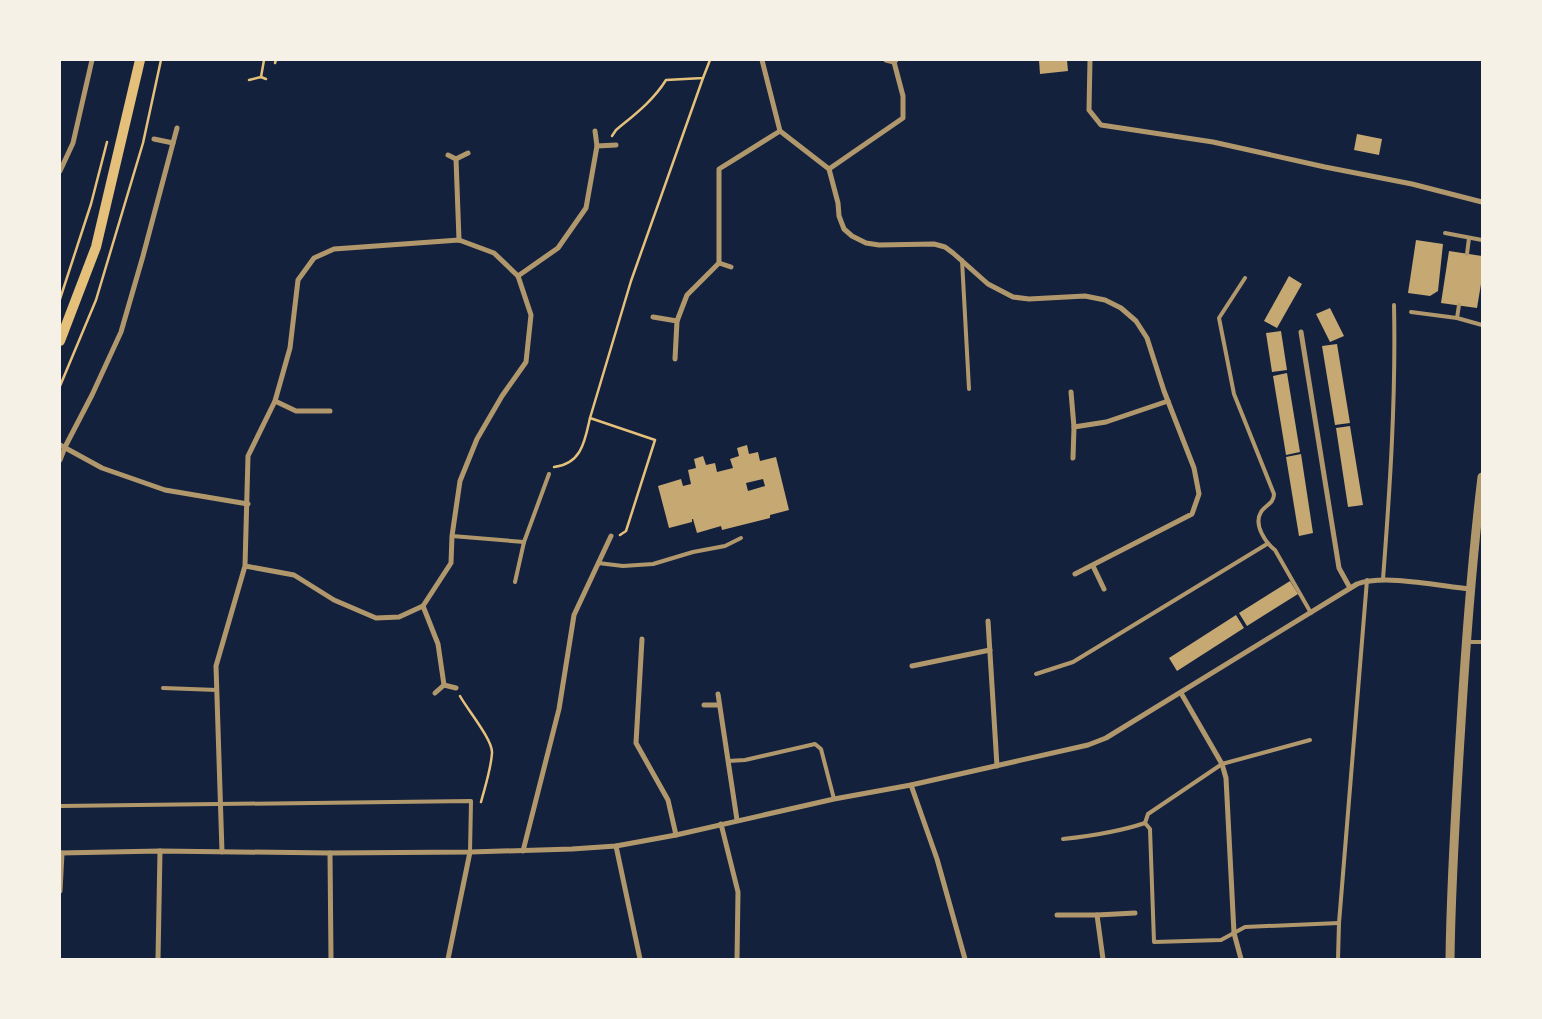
<svg xmlns="http://www.w3.org/2000/svg" width="1542" height="1019" viewBox="0 0 1542 1019" font-family="'PT Serif',serif">
  <style>
    .building { fill: #c6a872; fill-rule: evenodd }
    .lines { fill: none; stroke-linecap: round; stroke-linejoin: round }
    .path { stroke: #e5c07b; stroke-width: 2.5 }
    .service { stroke: #b1986c; stroke-width: 4 }
    .minor { stroke: #b1986c; stroke-width: 5 }
    .tertiary { stroke: #b1986c; stroke-width: 9 }
    .secondary { stroke: #e5c07b; stroke-width: 10 }
  </style>
  <rect width="100%" height="100%" fill="#14213d"/>
  <g class="building">
    <polygon points="1039,60 1067,60 1068,71 1040,74"/>
    <polygon points="1357,134 1382,139 1379,155 1354,150"/>
    <polygon points="1416,240 1443,244 1438,291 1430,296 1408,293"/>
    <polygon points="1449,251 1482,256 1482,278 1477,308 1441,303"/>
    <polygon points="1289,276 1302,284 1277,328 1264,321"/>
    <polygon points="1330,308 1344,336 1330,342 1316,314"/>
    <polygon points="1281,331 1287,370 1272,372 1266,333"/>
    <polygon points="1337,344 1350,423 1335,425 1322,346"/>
    <polygon points="1287,373 1300,452 1286,455 1273,376"/>
    <polygon points="1350,426 1363,505 1348,507 1336,428"/>
    <path d="M747,445l2,9 9,-2 2,9 16,-4 13,53 -19,5v3l-48,12 -1,-4 -24,7 -4,-14h-1v3l-23,6 -11,-42 23,-7 2,7 8,-2 -3,-14 8,-2 -2,-9 9,-3 3,9 9,-2 2,9 16,-4 -3,-9 9,-3 -2,-8zM763,479l2,7 -17,5 -2,-8z"/>
    <polygon points="1301,454 1313,533 1299,536 1286,457"/>
    <polygon points="1290,581 1298,594 1247,626 1239,613"/>
    <polygon points="1236,615 1244,628 1177,671 1169,658"/>
  </g>
  <g class="lines">
    <g class="path">
      <polyline points="275,63 276,60"/>
      <polyline points="261,77 264,60"/>
      <polyline points="249,80 261,77 266,79"/>
      <path d="M612,136l4,-6c18,-15 37,-29 50,-50l37,-2 7,-18"/>
      <polyline points="60,299 91,204 107,142"/>
      <polyline points="60,386 96,300 143,143 161,60"/>
      <path d="M554,467c28,-3 31,-27 36,-49"/>
      <polyline points="620,535 626,531 655,440 590,418 631,281 703,78"/>
      <path d="M460,696c7,13 33,44 32,57 -1,16 -7,34 -11,49"/>
    </g>
    <g class="service">
      <polyline points="1445,233 1482,240"/>
      <polyline points="1467,254 1469,238"/>
      <polyline points="962,260 969,389"/>
      <path d="M1245,278l-26,40 15,76 40,100c0,10 -9,11 -13,18 -8,13 5,31 14,38l36,63"/>
      <polyline points="1411,312 1457,318 1482,325"/>
      <polyline points="1457,318 1459,305"/>
      <polyline points="452,536 524,542"/>
      <polyline points="598,563 623,566 653,564 693,552 725,546 741,538"/>
      <path d="M1383,579c7,-91 13,-182 11,-274"/>
      <polyline points="515,582 524,542 549,474"/>
      <polyline points="1467,642 1482,642"/>
      <polyline points="1036,674 1073,662 1267,544"/>
      <polyline points="163,688 217,690"/>
      <polyline points="728,761 745,760 815,744 821,749 834,799"/>
      <polyline points="60,806 471,801 470,852"/>
      <polyline points="1145,823 1150,829 1154,942 1221,940 1245,927 1339,923"/>
      <polyline points="1145,823 1148,814 1222,764 1310,740"/>
      <path d="M1063,839c28,-3 55,-7 82,-16"/>
      <polyline points="1338,959 1339,923 1367,580"/>
    </g>
    <g class="minor">
      <polyline points="762,60 780,131 829,169 838,203 839,216 844,229 852,236 866,243 879,245 934,244 945,247 953,253 988,284 1013,297 1029,299 1085,296 1105,300 1121,308 1136,321 1147,338 1164,391 1194,468 1199,494 1192,514 1075,574"/>
      <polyline points="886,60 894,62 896,60"/>
      <polyline points="1090,60 1089,110 1101,125 1213,142 1325,167 1412,184 1482,202"/>
      <polyline points="154,139 173,143"/>
      <polyline points="597,146 616,145"/>
      <polyline points="448,155 456,159 468,153"/>
      <polyline points="456,159 459,240"/>
      <polyline points="829,169 903,118 903,96 894,62"/>
      <polyline points="60,171 73,143 92,60"/>
      <polyline points="719,263 731,267"/>
      <polyline points="518,276 558,248 586,208 597,146 595,131"/>
      <polyline points="653,317 677,321"/>
      <polyline points="1301,332 1339,568 1350,588"/>
      <polyline points="675,359 677,321 687,295 719,263 719,169 780,131"/>
      <polyline points="1071,392 1074,427 1073,458"/>
      <polyline points="275,401 296,411 330,411"/>
      <polyline points="1074,427 1106,422 1168,401"/>
      <polyline points="60,445 102,468 165,490 248,504"/>
      <polyline points="60,460 65,447 92,395 121,332 143,256 177,128"/>
      <polyline points="1093,566 1104,589"/>
      <polyline points="423,606 438,644 444,685"/>
      <polyline points="988,621 997,766"/>
      <polyline points="642,639 636,743 668,800 676,835"/>
      <polyline points="912,666 990,650"/>
      <polyline points="435,693 444,685 456,688"/>
      <polyline points="1181,693 1222,764 1226,778 1234,933 1241,959"/>
      <polyline points="718,694 737,820"/>
      <polyline points="704,705 719,705"/>
      <polyline points="911,785 937,859 965,959"/>
      <polyline points="721,824 738,892 737,959"/>
      <polyline points="616,846 640,959"/>
      <polyline points="523,851 559,709 574,615 611,536"/>
      <polyline points="222,852 216,666 245,566 248,456 275,401 290,348 298,280 314,258 334,249 459,240 494,253 518,276 531,315 526,362 502,396 477,439 460,481 452,536 451,563 423,606 399,617 376,618 334,600 294,575 245,566"/>
      <path d="M60,853l100,-2 170,2 140,-1 102,-3 44,-3 60,-11 158,-36 77,-14 177,-40 18,-7 251,-154c28,-10 82,2 113,5"/>
      <polyline points="330,853 331,959"/>
      <polyline points="60,891 62,853"/>
      <polyline points="1057,915 1097,915 1135,913"/>
      <polyline points="1097,915 1103,959"/>
      <polyline points="158,959 160,851"/>
      <polyline points="448,959 470,852"/>
    </g>
    <path class="tertiary" d="M1450,959c1,-79 6,-157 11,-236 5,-82 11,-164 21,-246"/>
    <polyline class="secondary" points="60,341 96,247 140,60"/>
  </g>
  <rect width="1542" height="1019" fill="none" stroke="#f6f1e7" stroke-width="122"/>
</svg>
